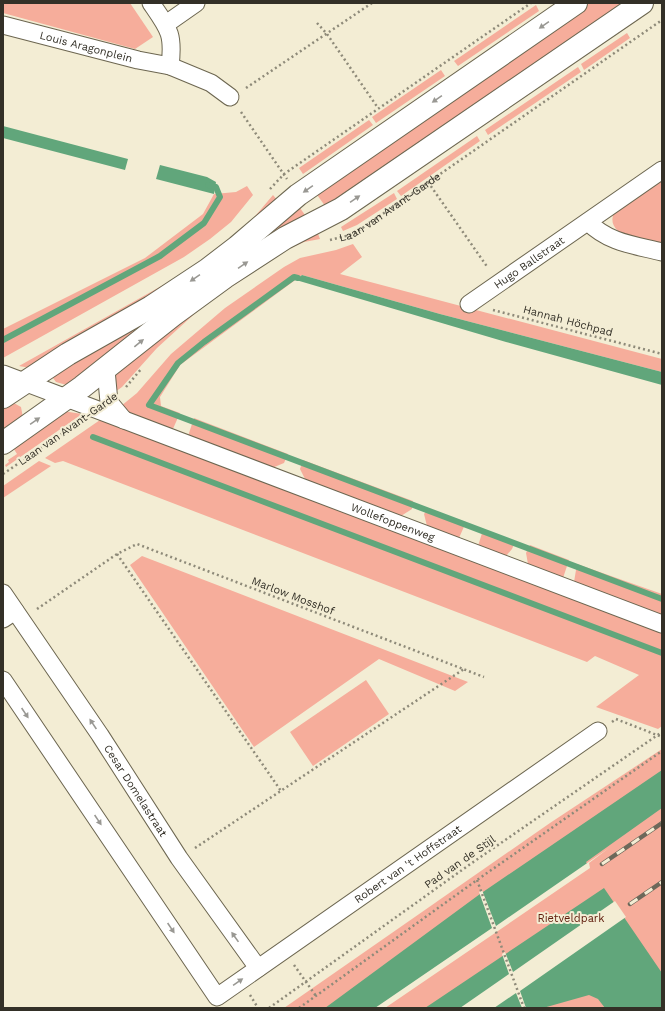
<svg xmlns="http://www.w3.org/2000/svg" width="665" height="1011" viewBox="0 0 665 1011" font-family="'Work Sans',sans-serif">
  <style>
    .green { fill: #f6ad9b }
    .water { fill: #61a67b }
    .pier { fill: #f3edd4 }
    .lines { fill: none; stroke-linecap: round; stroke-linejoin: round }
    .stream { stroke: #61a67b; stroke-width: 6 }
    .street-casing { stroke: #6c6650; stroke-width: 19 }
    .secondary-casing { stroke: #6c6650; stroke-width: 24 }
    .path { stroke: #8e8a79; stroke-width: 2.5; stroke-dasharray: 2 3; stroke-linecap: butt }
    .street { stroke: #fff; stroke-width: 17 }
    .secondary { stroke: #fff; stroke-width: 22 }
    .rail-casing { stroke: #6c685a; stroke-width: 4.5 }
    .rail { stroke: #f3edd4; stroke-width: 3; stroke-dasharray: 9; stroke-linecap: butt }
    .oneway { fill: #999893 }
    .labels { text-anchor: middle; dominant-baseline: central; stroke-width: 4; stroke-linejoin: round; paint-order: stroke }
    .street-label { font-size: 11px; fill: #333027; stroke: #f3edd4 }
    .park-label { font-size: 11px; fill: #5f1c0c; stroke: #f3edd4 }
  </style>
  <rect width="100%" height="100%" fill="#f3edd4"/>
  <g class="green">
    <polygon points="3,3 130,3 153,37 135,49 3,13"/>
    <polygon points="590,3 632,3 328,210 315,192"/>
    <polygon points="536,5 539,11 458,66 454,61"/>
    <polygon points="627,33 630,38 584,70 581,64"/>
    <polygon points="578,67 581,72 488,135 485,130"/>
    <polygon points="441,70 445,76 376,123 372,117"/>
    <polygon points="369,120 373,125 303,174 299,168"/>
    <polygon points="477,136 480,141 401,196 397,191"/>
    <path d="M662,180v64c-16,-4 -55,-6 -49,-29z"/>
    <polygon points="247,186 253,195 231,222 210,239 184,257 3,358 3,329 145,258 203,214 214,194 236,192"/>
    <polygon points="394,193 397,199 357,225 343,231 341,227"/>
    <polygon points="273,195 278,201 233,245 30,368 19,366 181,275 240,234"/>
    <polygon points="298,205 307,218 70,386 56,382 53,378 54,372"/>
    <path d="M315,231h2l3,8 -16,3 -22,10 -80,55 -45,41 -35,39 -7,5v-21c61,-53 125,-107 200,-140z"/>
    <polygon points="353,244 362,257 340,274 662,359 662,372 440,314 302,275 180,365 160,397 161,406 180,413 172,431 132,416 121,406 137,393 171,354 225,308 284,267 300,258 336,250"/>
    <polygon points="12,402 21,407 23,418 3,433 3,406"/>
    <polygon points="63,411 82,414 6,467 5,465 9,462 8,460 17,454 12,446"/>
    <polygon points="194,418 288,454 284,463 272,468 188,436"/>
    <polygon points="100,420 662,632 662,726 658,729 596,707 639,675 595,656 587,662 63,461 55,463 45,458"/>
    <polygon points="303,460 413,501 412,509 401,516 306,481 300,469"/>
    <polygon points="39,461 51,466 3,498 3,486"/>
    <polygon points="428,509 466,522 459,538 427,526 424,514"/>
    <polygon points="483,530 515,542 512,549 506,556 478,546"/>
    <polygon points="530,545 569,560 563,578 528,564 526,553"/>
    <polygon points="142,556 468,682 455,691 379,659 254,747 130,565"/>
    <polygon points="577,564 662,594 662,615 574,582"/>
    <polygon points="366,680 389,714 313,766 290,732"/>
    <polygon points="662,749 662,1008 284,1008 550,823"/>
  </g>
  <g class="water">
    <polygon points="3,126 128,159 125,170 3,138"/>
    <polygon points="160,165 207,177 216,182 214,194 156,179"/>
    <polygon points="302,275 440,314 662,372 662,385 506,342 296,280"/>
    <polygon points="662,770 662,808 586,862 589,867 381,1008 325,1008 480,894"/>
    <polygon points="604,888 662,973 662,1008 605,1008 598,999 589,995 543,1008 425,1008"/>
  </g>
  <g class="pier">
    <polygon points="609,848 589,863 590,868 385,1008 375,1008 492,928 479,892 482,890 496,926"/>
    <polygon points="615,901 626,917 520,991 526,1008 522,1008 516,993 494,1008 460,1008 509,974 502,954 505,952 513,972"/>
  </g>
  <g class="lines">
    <g class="stream">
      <polyline points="298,278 294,277 204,342 178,363 149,405 662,599"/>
      <polyline points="3,340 160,256 204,223 220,197 216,187 208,185"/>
      <polyline points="93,437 662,653"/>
    </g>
    <defs>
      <g id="street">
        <polyline points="166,24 196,3"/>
        <path id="s2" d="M3,25l135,35 32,6c4,-32 -1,-37 -19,-63"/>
        <polyline points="170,66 211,83 230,97"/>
        <path d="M588,222c21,21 46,23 74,30"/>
        <path id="s3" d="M469,304l193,-134"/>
        <polyline points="106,370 109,402 124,420"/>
        <path id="s4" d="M3,374l659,250"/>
        <path id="s5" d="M3,593l97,142 79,123 79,110"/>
        <polyline points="3,619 15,611"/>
        <path id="s6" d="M3,680l214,317 381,-266"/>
      </g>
      <g id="secondary">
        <polyline points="3,397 68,354 151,307 207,270 237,247 298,195 576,3"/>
        <polyline points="3,443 82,387 173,315 225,277 285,238 341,209 642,3"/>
      </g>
    </defs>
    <use href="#street" class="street-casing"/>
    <use href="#secondary" class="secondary-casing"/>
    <g class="path">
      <polyline points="317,23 327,34 378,108"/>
      <polyline points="246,88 372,3"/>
      <polyline points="241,112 287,179"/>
      <polyline points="428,182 488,268"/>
      <polyline points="270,189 284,174 531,3"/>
      <path id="s1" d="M330,240l20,-5 11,-6 301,-209"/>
      <polyline points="493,310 662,354"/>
      <polyline points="126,387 142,368"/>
      <polyline points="3,474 79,422"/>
      <polyline points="117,554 281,791"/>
      <polyline points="37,609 117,554 137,544 484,677"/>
      <polyline points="612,722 616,719 662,737"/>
      <polyline points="195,848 464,669"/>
      <polyline points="477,880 524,1008"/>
      <polyline points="294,965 316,996"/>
      <polyline points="250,995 258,1008"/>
      <polyline points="269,1008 469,865 662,732"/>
      <polyline points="299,1008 477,880 662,751"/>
    </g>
    <use href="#street" class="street"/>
    <use href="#secondary" class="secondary"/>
    <defs>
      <g id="rail">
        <polyline points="602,864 662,823"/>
        <polyline points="630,904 662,882"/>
      </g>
    </defs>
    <use href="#rail" class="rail-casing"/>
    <use href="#rail" class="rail"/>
  </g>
  <defs><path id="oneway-solid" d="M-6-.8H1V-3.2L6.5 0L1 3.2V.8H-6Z"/></defs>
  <g class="oneway">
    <use href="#oneway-solid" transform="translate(544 25) rotate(145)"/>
    <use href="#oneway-solid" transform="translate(437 99) rotate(145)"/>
    <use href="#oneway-solid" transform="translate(308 189) rotate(145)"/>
    <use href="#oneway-solid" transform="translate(355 199) rotate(-34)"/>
    <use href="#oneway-solid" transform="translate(243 265) rotate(-34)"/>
    <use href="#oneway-solid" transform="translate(195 278) rotate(146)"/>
    <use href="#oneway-solid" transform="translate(139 343) rotate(-39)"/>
    <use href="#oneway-solid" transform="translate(35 421) rotate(-35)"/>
    <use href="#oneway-solid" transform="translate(25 713) rotate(56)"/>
    <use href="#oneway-solid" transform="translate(93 724) rotate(-124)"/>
    <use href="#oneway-solid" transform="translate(98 820) rotate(56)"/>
    <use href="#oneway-solid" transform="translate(171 928) rotate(56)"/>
    <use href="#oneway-solid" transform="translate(235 937) rotate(-125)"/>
    <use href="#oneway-solid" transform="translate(238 982) rotate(-35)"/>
  </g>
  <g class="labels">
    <g class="street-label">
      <text stroke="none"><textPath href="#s2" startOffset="86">Louis Aragonplein</textPath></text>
      <text stroke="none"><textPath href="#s1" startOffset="69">Laan van Avant-Garde</textPath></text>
      <text stroke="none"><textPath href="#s3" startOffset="73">Hugo Ballstraat</textPath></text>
      <text transform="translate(568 321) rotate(15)">Hannah Höchpad</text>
      <text transform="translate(68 429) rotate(-35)">Laan van Avant-Garde</text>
      <text stroke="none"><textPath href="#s4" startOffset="417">Wollefoppenweg</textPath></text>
      <text transform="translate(293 596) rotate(21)">Marlow Mosshof</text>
      <text stroke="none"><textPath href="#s5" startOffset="238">Cesar Domelastraat</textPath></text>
      <text transform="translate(460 862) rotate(-35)">Pad van de Stijl</text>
      <text stroke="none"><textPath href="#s6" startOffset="615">Robert van 't Hoffstraat</textPath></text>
    </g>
    <g class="park-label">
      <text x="571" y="918">Rietveldpark</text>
    </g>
  </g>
  <rect width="665" height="1011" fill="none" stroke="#333027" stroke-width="8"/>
</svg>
